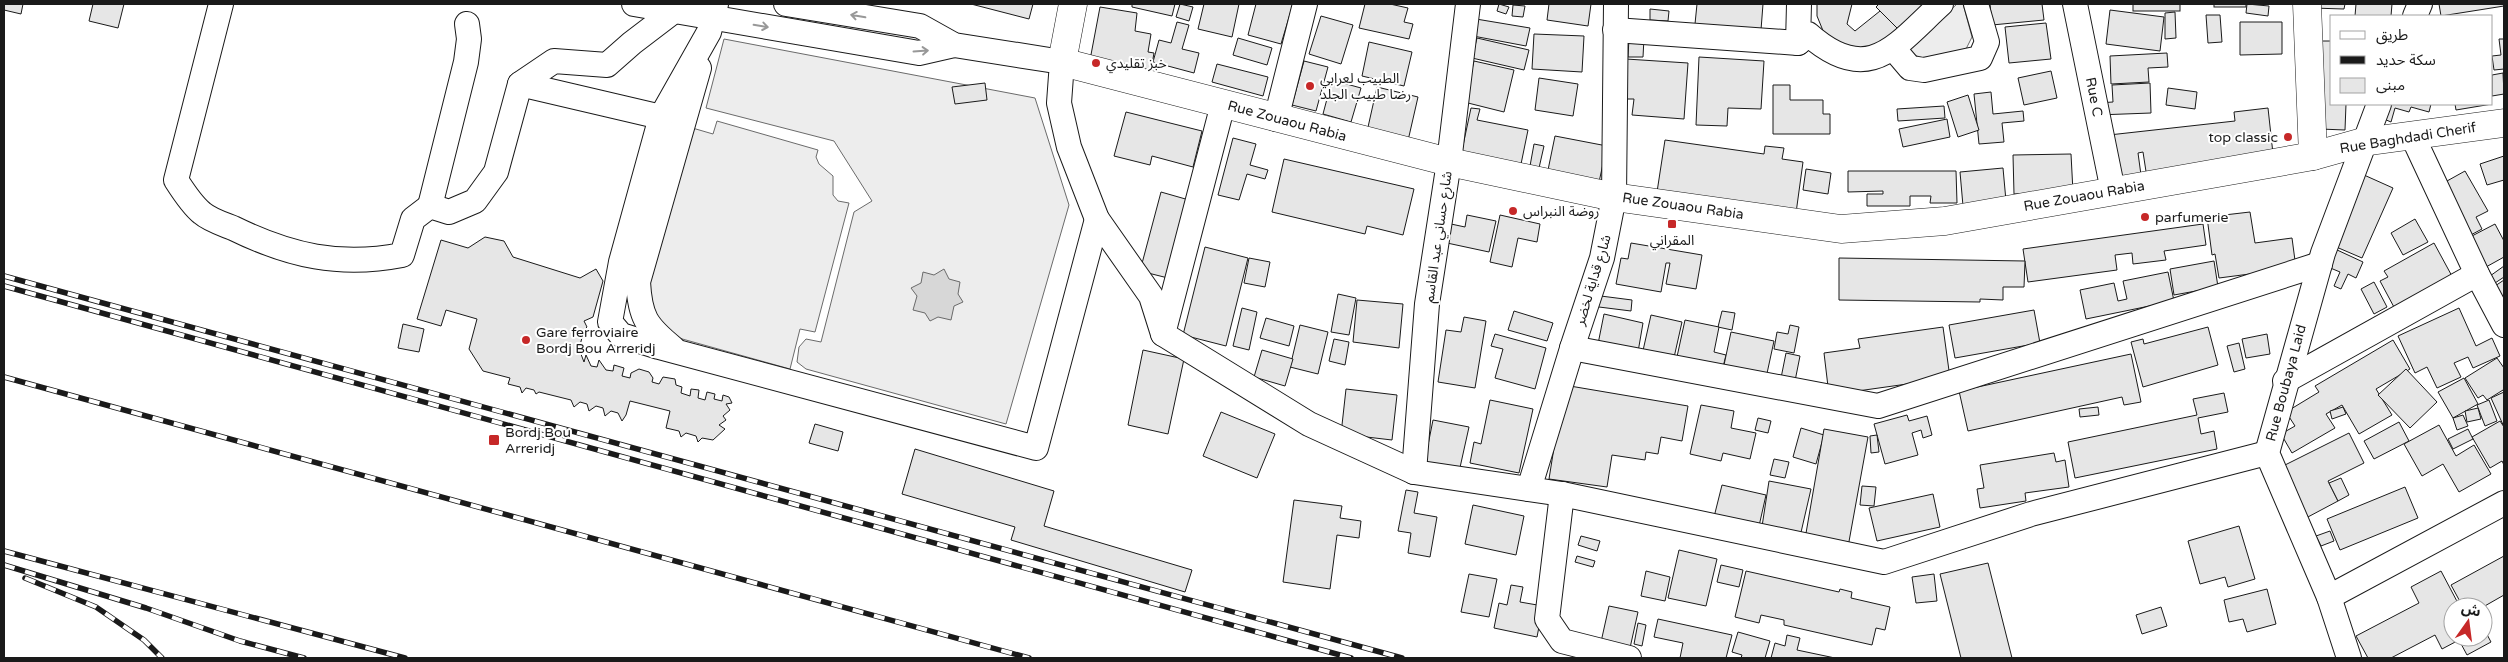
<svg xmlns="http://www.w3.org/2000/svg" width="2508" height="662" viewBox="0 0 2508 662" font-family="'Varela Round','Noto Sans Arabic',sans-serif">
  <style>
    .built { fill: #ededed; stroke: #6a6a6a }
    .water { fill: #d7d7d7; stroke: #6a6a6a }
    .building { fill: #e6e6e6; stroke: #1a1a1a }
    .lines { fill: none; stroke-linecap: round; stroke-linejoin: round }
    .minor-casing { stroke: #1a1a1a; stroke-width: 26 }
    .major-casing { stroke: #1a1a1a; stroke-width: 29 }
    .minor { stroke: #fff; stroke-width: 24 }
    .major { stroke: #fff; stroke-width: 28 }
    .rail-casing { stroke: #1a1a1a; stroke-width: 5.5 }
    .rail { stroke: #fff; stroke-width: 4; stroke-dasharray: 11; stroke-linecap: butt }
    .oneway { stroke: #989898 }
    .poi-dot { fill: #c62828; stroke: #fff; stroke-width: 2 }
    .labels { text-anchor: middle; dominant-baseline: central; stroke-width: 4; stroke-linejoin: round; paint-order: stroke }
    .poi-label { font-size: 14px; fill: #1a1a1a; stroke: #fff; text-anchor: start }
    .street-label { font-size: 14px; fill: #1a1a1a; stroke: #fff }
  </style>
  <rect width="100%" height="100%" fill="#fff"/>
  <g class="built">
    <polygon points="1957,4 1963,4 1972,37 1966,49 1930,60 1914,55 1908,49"/>
    <polygon points="724,39 1035,98 1069,205 1006,424 806,369 797,362 799,347 806,339 821,342 854,212 872,201 834,141 706,108"/>
    <polygon points="717,121 818,150 816,157 819,164 833,176 833,195 838,201 849,203 815,332 800,329 790,369 668,335 659,328 646,285 689,127 713,134"/>
  </g>
  <polygon class="water" points="944,269 949,279 960,282 958,294 963,302 954,306 951,320 938,317 930,321 925,313 913,310 917,296 911,288 921,283 923,272 934,275"/>
  <g class="building">
    <polygon points="4,4 23,4 21,14 4,10"/>
    <polygon points="93,4 124,4 118,28 89,21"/>
    <polygon points="971,4 1033,4 1029,19"/>
    <polygon points="1132,4 1175,4 1172,16 1132,7"/>
    <polygon points="1180,4 1193,7 1189,21 1176,17"/>
    <polygon points="1204,4 1239,4 1232,37 1198,29"/>
    <polygon points="1256,4 1293,4 1281,44 1248,35"/>
    <polygon points="1365,4 1390,4 1408,8 1404,22 1413,24 1409,39 1359,28"/>
    <polygon points="1499,4 1509,7 1506,14 1497,11"/>
    <polygon points="1549,4 1591,4 1588,26 1547,20"/>
    <polygon points="1697,4 1763,4 1761,30 1695,24"/>
    <polygon points="1817,4 1852,4 1847,24 1855,31 1880,11 1899,30 1861,54 1826,38 1817,16"/>
    <polygon points="1879,4 1926,4 1899,30 1876,7"/>
    <polygon points="1990,4 2042,4 2044,20 1992,25"/>
    <rect x="2133" y="4" width="47" height="7"/>
    <rect x="2214" y="4" width="32" height="3"/>
    <polygon points="2247,4 2269,6 2268,16 2246,13"/>
    <polygon points="2312,4 2345,4 2344,9 2312,8"/>
    <polygon points="2356,4 2392,4 2391,16 2355,16"/>
    <polygon points="2439,4 2504,4 2504,6 2441,16"/>
    <polygon points="1513,5 1525,6 1523,17 1512,16"/>
    <polygon points="1100,7 1137,13 1135,31 1151,34 1148,52 1154,53 1151,70 1090,60"/>
    <polygon points="1650,9 1669,11 1668,21 1650,20"/>
    <polygon points="2110,10 2164,17 2160,51 2106,44"/>
    <polygon points="2175,12 2176,38 2165,39 2165,13"/>
    <polygon points="2206,15 2220,15 2222,42 2208,43"/>
    <polygon points="1321,16 1353,25 1341,64 1309,54"/>
    <polygon points="1476,19 1530,28 1526,46 1473,36"/>
    <polygon points="1177,22 1189,25 1182,49 1199,53 1194,73 1153,62 1159,40 1171,43"/>
    <polygon points="2240,22 2282,22 2282,54 2240,55"/>
    <polygon points="2046,23 2051,59 2009,63 2005,27"/>
    <polygon points="1534,34 1584,36 1582,72 1532,69"/>
    <polygon points="1238,38 1272,48 1267,65 1233,55"/>
    <polygon points="1477,38 1529,50 1524,70 1472,58"/>
    <polygon points="1629,38 1644,38 1643,57 1628,57"/>
    <polygon points="2499,39 2504,39 2504,69 2494,70 2492,56 2501,55"/>
    <polygon points="2312,41 2332,41 2332,104 2346,104 2345,130 2320,129"/>
    <polygon points="1369,42 1412,52 1404,86 1362,76"/>
    <polygon points="2167,53 2168,67 2148,68 2149,82 2111,84 2110,56"/>
    <polygon points="1699,57 1764,61 1761,109 1728,108 1727,126 1696,125"/>
    <polygon points="1626,59 1688,63 1684,119 1632,115 1634,99 1622,99"/>
    <polygon points="1304,61 1328,67 1316,111 1292,105"/>
    <polygon points="1474,61 1514,70 1504,112 1464,102"/>
    <polygon points="1217,64 1268,77 1263,96 1212,82"/>
    <polygon points="2051,71 2057,98 2024,105 2018,78"/>
    <polygon points="2503,73 2504,94 2492,96 2492,75"/>
    <polygon points="1539,78 1578,84 1573,116 1535,110"/>
    <polygon points="1332,80 1361,88 1351,122 1323,114"/>
    <polygon points="985,83 987,100 955,104 952,87"/>
    <polygon points="2150,83 2151,113 2097,115 2097,103 2113,102 2112,85"/>
    <polygon points="1773,85 1790,85 1790,100 1823,100 1823,114 1830,114 1830,134 1773,134"/>
    <polygon points="1377,87 1418,97 1407,145 1366,136"/>
    <polygon points="2168,88 2197,92 2195,109 2166,105"/>
    <polygon points="1991,92 1993,114 2023,111 2024,121 2002,123 2004,142 1979,144 1974,94"/>
    <polygon points="1968,95 1979,130 1958,137 1947,102"/>
    <polygon points="2388,104 2431,104 2429,112 2411,107 2409,112 2395,108 2391,122 2384,119"/>
    <polygon points="2455,104 2492,104 2456,110"/>
    <polygon points="1944,106 1945,118 1898,121 1897,109"/>
    <polygon points="1471,108 1480,109 1477,120 1528,130 1520,169 1461,155"/>
    <polygon points="2268,108 2274,163 2147,178 2143,152 2138,153 2141,175 2115,178 2109,135 2235,121 2234,112"/>
    <polygon points="1126,112 1202,131 1193,167 1152,156 1150,165 1114,156"/>
    <polygon points="1947,119 1950,137 1903,147 1899,129"/>
    <polygon points="1555,136 1607,146 1599,182 1548,170"/>
    <polygon points="1233,138 1256,144 1250,165 1268,170 1265,179 1247,174 1239,200 1218,195"/>
    <polygon points="1665,140 1764,154 1765,146 1784,148 1782,159 1803,162 1796,213 1657,192"/>
    <polygon points="1534,144 1544,146 1539,168 1530,166"/>
    <polygon points="2071,154 2073,192 2014,194 2013,155"/>
    <polygon points="2504,156 2504,180 2487,185 2480,164"/>
    <polygon points="1284,159 1414,189 1403,235 1367,226 1365,234 1272,212"/>
    <polygon points="2003,168 2006,201 1963,206 1960,172"/>
    <polygon points="1806,169 1831,173 1828,194 1803,190"/>
    <polygon points="1848,171 1956,171 1957,203 1930,203 1931,196 1910,196 1910,206 1867,206 1867,194 1883,194 1883,191 1848,192"/>
    <polygon points="2465,171 2488,211 2476,217 2482,229 2467,237 2438,186"/>
    <polygon points="2364,175 2393,188 2362,258 2334,246"/>
    <polygon points="1161,192 1189,200 1168,278 1140,271"/>
    <polygon points="2250,212 2255,243 2292,238 2296,268 2219,278 2215,254 2212,255 2207,217"/>
    <polygon points="1467,215 1496,221 1489,252 1447,243 1451,224 1465,227"/>
    <polygon points="1500,215 1540,224 1537,242 1518,238 1512,267 1490,262"/>
    <polygon points="2415,219 2428,242 2403,255 2391,233"/>
    <polygon points="2203,224 2206,245 2164,251 2166,260 2133,264 2132,253 2115,255 2117,270 2028,282 2023,249"/>
    <polygon points="2495,224 2504,241 2504,257 2486,267 2470,237"/>
    <polygon points="485,237 504,241 513,257 580,278 596,269 603,281 593,317 584,321 587,327 584,330 579,349 584,362 586,355 591,366 597,367 599,360 606,370 613,371 614,365 624,368 622,376 630,378 631,373 639,369 649,372 653,378 652,382 659,384 663,377 675,379 676,385 682,387 681,393 690,396 691,389 699,390 698,398 705,400 707,392 715,394 714,399 722,401 723,395 729,397 732,403 726,404 730,410 723,416 726,420 719,425 725,429 713,440 702,438 698,442 696,436 686,433 681,437 679,431 666,428 670,411 630,401 626,415 622,421 618,413 611,411 605,416 603,408 596,406 589,411 587,404 580,402 574,407 571,400 539,392 536,394 534,390 526,388 522,393 520,387 508,384 510,378 483,371 469,349 477,319 446,310 441,326 417,319 441,240 468,248"/>
    <polygon points="1631,243 1702,255 1696,289 1666,284 1670,263 1666,263 1661,292 1616,284 1621,258 1628,259"/>
    <polygon points="2434,243 2453,278 2395,309 2380,281 2388,277 2384,271"/>
    <polygon points="1205,247 1248,258 1226,346 1183,335"/>
    <polygon points="2335,249 2363,262 2356,278 2348,274 2341,289 2334,286 2340,272 2328,267"/>
    <polygon points="1249,258 1270,262 1265,287 1244,283"/>
    <polygon points="1839,258 2025,261 2024,287 2003,287 2003,300 1980,299 1980,302 1839,300"/>
    <polygon points="2214,261 2218,287 2174,295 2170,269"/>
    <polygon points="2504,266 2504,277 2495,283 2490,276"/>
    <polygon points="2168,272 2174,301 2086,319 2080,290 2114,283 2118,301 2127,299 2123,281"/>
    <polygon points="2504,280 2504,300 2495,286"/>
    <polygon points="2374,282 2387,307 2374,314 2361,289"/>
    <polygon points="1338,294 1356,298 1349,335 1331,332"/>
    <polygon points="1593,295 1632,300 1631,311 1591,306"/>
    <polygon points="1357,300 1403,304 1399,348 1353,342"/>
    <polygon points="1242,308 1257,312 1249,350 1233,346"/>
    <polygon points="2459,308 2476,346 2492,338 2500,356 2473,368 2468,357 2454,363 2461,377 2437,388 2427,367 2415,373 2398,336"/>
    <polygon points="2034,310 2040,343 1955,358 1949,325"/>
    <polygon points="1514,311 1553,323 1547,341 1508,330"/>
    <polygon points="1722,311 1735,313 1732,330 1718,327"/>
    <polygon points="1604,314 1643,323 1638,352 1598,344"/>
    <polygon points="1651,315 1682,322 1673,362 1642,355"/>
    <polygon points="1464,317 1486,321 1475,388 1438,382 1446,330 1461,332"/>
    <polygon points="1266,318 1294,326 1289,346 1260,338"/>
    <polygon points="1685,320 1719,327 1714,352 1726,355 1721,375 1675,366"/>
    <polygon points="403,324 424,329 419,352 398,348"/>
    <polygon points="1300,325 1328,332 1318,374 1290,367"/>
    <polygon points="1790,325 1799,327 1794,353 1774,349 1777,332 1788,334"/>
    <polygon points="1943,327 1950,378 1829,395 1824,353 1860,348 1858,339"/>
    <polygon points="2208,327 2218,365 2143,387 2131,342 2143,339 2144,344"/>
    <polygon points="1731,332 1774,341 1766,378 1724,365"/>
    <polygon points="1495,334 1546,348 1535,389 1495,378 1503,349 1491,346"/>
    <polygon points="2267,334 2270,354 2246,358 2242,339"/>
    <polygon points="1334,339 1349,342 1345,365 1329,361"/>
    <polygon points="2393,340 2410,369 2376,389 2392,415 2359,434 2342,405 2326,414 2335,428 2292,453 2281,434 2295,426 2286,412 2319,392 2315,386"/>
    <polygon points="2239,343 2245,369 2234,372 2227,346"/>
    <polygon points="1143,350 1184,359 1168,434 1128,425"/>
    <polygon points="1262,350 1293,359 1285,386 1254,377"/>
    <polygon points="1786,353 1800,356 1795,381 1781,378"/>
    <polygon points="2131,354 2141,402 2124,405 2122,397 1968,431 1959,391"/>
    <polygon points="2497,358 2504,368 2504,393 2503,390 2487,400 2483,395 2478,398 2465,378"/>
    <polygon points="2406,369 2437,402 2410,428 2378,395"/>
    <polygon points="2464,378 2478,404 2453,418 2438,392"/>
    <polygon points="1564,385 1688,406 1682,441 1661,437 1658,454 1646,452 1645,460 1612,455 1607,487 1549,479"/>
    <polygon points="1346,389 1397,395 1392,440 1341,434"/>
    <polygon points="2504,392 2504,427 2491,398"/>
    <polygon points="2224,393 2228,412 2198,418 2201,434 2214,431 2217,449 2075,478 2068,442 2197,415 2193,399"/>
    <polygon points="1490,400 1533,409 1519,473 1470,463 1474,442 1481,444"/>
    <polygon points="2489,400 2497,421 2485,426 2477,405"/>
    <polygon points="1701,405 1734,411 1731,428 1756,433 1750,459 1723,453 1721,461 1690,454"/>
    <polygon points="2098,407 2099,415 2080,417 2079,409"/>
    <polygon points="2343,407 2346,414 2332,419 2330,411"/>
    <polygon points="2478,408 2481,419 2467,422 2465,411"/>
    <polygon points="1221,412 1275,434 1257,478 1203,456"/>
    <polygon points="1907,415 1909,421 1927,416 1932,435 1923,438 1921,430 1912,433 1918,455 1885,464 1874,424"/>
    <polygon points="2463,415 2468,426 2457,430 2453,418"/>
    <polygon points="1758,418 1771,421 1768,433 1755,430"/>
    <polygon points="1433,420 1469,427 1459,472 1424,465"/>
    <polygon points="2500,421 2504,427 2504,465 2502,461 2490,468 2472,437"/>
    <polygon points="2399,422 2409,441 2374,459 2364,441"/>
    <polygon points="815,424 843,432 838,451 809,443"/>
    <polygon points="2439,425 2456,456 2474,445 2491,474 2459,492 2443,464 2422,476 2404,444"/>
    <polygon points="1801,428 1824,435 1816,464 1793,457"/>
    <polygon points="1824,429 1868,437 1848,547 1805,539"/>
    <polygon points="2468,429 2473,439 2453,449 2448,439"/>
    <polygon points="2349,433 2364,463 2328,481 2338,501 2306,518 2281,467"/>
    <polygon points="1877,435 1879,452 1871,453 1870,436"/>
    <polygon points="915,449 1054,491 1044,526 1192,570 1185,592 1011,540 1015,527 902,494"/>
    <polygon points="2054,453 2056,462 2065,460 2069,487 2025,493 2026,501 1980,508 1977,489 1984,488 1980,465"/>
    <polygon points="1774,459 1789,462 1785,478 1770,475"/>
    <polygon points="2341,478 2349,495 2338,501 2329,483"/>
    <polygon points="1769,481 1811,489 1799,541 1761,533"/>
    <polygon points="1722,485 1766,495 1757,535 1712,525"/>
    <polygon points="1862,486 1876,487 1874,506 1860,505"/>
    <polygon points="2405,487 2418,518 2340,550 2327,519"/>
    <polygon points="1406,490 1418,492 1414,513 1437,517 1430,557 1408,553 1411,533 1398,531"/>
    <polygon points="1933,494 1940,527 1877,541 1869,508"/>
    <polygon points="1294,500 1342,506 1340,518 1361,521 1359,538 1337,535 1330,589 1283,582"/>
    <polygon points="1473,505 1524,516 1516,555 1465,544"/>
    <polygon points="2239,526 2255,579 2228,587 2225,577 2200,584 2188,541"/>
    <polygon points="2330,531 2334,541 2321,546 2316,536"/>
    <polygon points="1581,536 1600,541 1597,551 1578,545"/>
    <polygon points="1679,550 1717,559 1706,606 1668,598"/>
    <polygon points="1577,556 1595,561 1593,567 1575,562"/>
    <polygon points="2504,556 2504,595 2483,607 2486,612 2483,613 2483,607 2463,607 2451,585"/>
    <polygon points="1988,563 2012,658 1961,658 1940,574"/>
    <polygon points="1721,565 1743,570 1739,587 1717,582"/>
    <polygon points="1646,571 1670,577 1665,601 1641,596"/>
    <polygon points="1746,571 1839,592 1840,589 1852,592 1851,598 1890,607 1885,630 1876,628 1872,645 1784,625 1784,620 1761,615 1759,623 1735,617"/>
    <polygon points="2441,571 2460,607 2453,607 2453,637 2483,637 2483,627 2491,642 2467,655 2459,640 2442,649 2435,635 2391,658 2368,658 2356,636 2419,603 2411,587"/>
    <polygon points="1469,574 1497,579 1489,617 1461,612"/>
    <polygon points="1934,574 1937,601 1916,603 1912,577"/>
    <polygon points="1511,585 1523,587 1520,602 1543,606 1537,637 1494,628 1499,603 1507,605"/>
    <polygon points="2267,589 2276,624 2247,632 2243,619 2229,622 2224,600"/>
    <polygon points="1609,606 1638,612 1630,648 1601,642"/>
    <polygon points="2161,607 2167,626 2142,634 2136,615"/>
    <polygon points="1658,619 1732,635 1726,658 1680,658 1683,643 1654,637"/>
    <polygon points="1638,623 1646,625 1642,646 1634,644"/>
    <polygon points="1738,632 1770,641 1765,658 1741,658 1742,655 1732,652"/>
    <polygon points="1787,635 1800,638 1797,650 1835,658 1771,658 1775,643 1785,646"/>
  </g>
  <g class="lines">
    <defs>
      <g id="minor">
        <path d="M221,4l-45,176c7,11 16,25 26,33 8,7 21,11 31,15 57,28 107,39 169,27l11,-36 17,-13 19,6 26,-11 21,-29 24,-88 34,-23 53,4 25,-22 42,-32 1,-7"/>
        <polyline points="634,4 919,53 954,45"/>
        <polyline points="716,4 709,32 661,117 621,262 610,322 621,335 659,347 1036,448 1097,219"/>
        <polyline points="786,4 920,26 954,45 1062,62 1059,103 1069,147 1097,219 1151,296 1163,334"/>
        <path d="M1799,4l-1,39 10,-9c61,54 88,11 133,-30"/>
        <polyline points="2075,4 2113,191"/>
        <polyline points="2415,16 2420,4"/>
        <polyline points="1615,30 1798,43"/>
        <polyline points="1893,48 1910,68 1924,70 1980,58 1987,42 1976,4"/>
        <polyline points="520,84 661,117"/>
        <polyline points="1223,104 1163,334 1309,424 1414,472 1562,494 1884,562 2031,514 2267,453"/>
        <polyline points="1276,119 1305,4"/>
        <polyline points="2412,135 2477,274 2504,325"/>
        <polyline points="430,206 466,62 469,39 467,24"/>
        <path d="M673,348c-27,-22 -33,-31 -35,-66l61,-214"/>
        <polyline points="1572,348 1878,406 2320,264"/>
        <polyline points="2285,381 2477,274"/>
        <polyline points="1414,472 1427,304 1449,162 1468,4"/>
        <polyline points="1529,489 1574,342 1602,258 1614,197 1616,4"/>
        <polyline points="1562,494 1547,619 1562,641 1629,658"/>
        <polyline points="2329,597 2504,503"/>
        <polyline points="2349,658 2329,597 2267,453 2323,253 2379,104"/>
      </g>
      <g id="major">
        <polyline points="1073,4 1062,62 1449,162 1614,197 1841,229 1945,221 2313,156 2363,142 2504,123"/>
        <polyline points="2307,4 2313,156"/>
      </g>
    </defs>
    <use href="#minor" class="minor-casing"/>
    <use href="#major" class="major-casing"/>
    <use href="#minor" class="minor"/>
    <use href="#major" class="major"/>
    <defs>
      <g id="rail">
        <polyline points="4,276 1402,658"/>
        <polyline points="4,286 1351,658"/>
        <polyline points="4,377 1029,658"/>
        <polyline points="4,551 405,658"/>
        <polyline points="4,565 146,608 240,641 304,658"/>
        <polyline points="25,578 96,607 144,640 162,658"/>
      </g>
    </defs>
    <use href="#rail" class="rail-casing"/>
    <use href="#rail" class="rail"/>
  </g>
  <defs><path id="oneway-shaft" d="M-6 0H5M1.5-3L5.5 0L1.5 3" fill="none" stroke-width="1.6" stroke-linecap="round" stroke-linejoin="round" transform="scale(1.25)"/></defs>
  <g class="oneway">
    <use href="#oneway-shaft" transform="translate(858 16) rotate(-170)"/>
    <use href="#oneway-shaft" transform="translate(761 26) rotate(9)"/>
    <use href="#oneway-shaft" transform="translate(921 51) rotate(-4)"/>
  </g>
  <g class="poi-dot">
    <circle cx="1096" cy="63" r="5"/>
    <circle cx="1310" cy="86" r="5"/>
    <circle cx="2288" cy="137" r="5"/>
    <circle cx="1513" cy="211" r="5"/>
    <circle cx="2145" cy="217" r="5"/>
    <rect x="1667" y="219" width="10" height="10" rx="2.5"/>
    <circle cx="526" cy="340" r="5"/>
    <rect x="488" y="434" width="12" height="12" rx="2.5"/>
  </g>
  <g class="labels">
    <g class="poi-label">
      <text x="1106" y="63">خبز تقليدي</text>
      <text x="1320" y="78">الطبيب لعرابي<tspan x="1320" dy="16">رضا طبيب الجلد</tspan></text>
      <text x="2278" y="137" text-anchor="end">top classic</text>
      <text x="1523" y="211">روضة النبراس</text>
      <text x="2155" y="217">parfumerie</text>
      <text x="1672" y="240" text-anchor="middle">المقراني</text>
      <text x="536" y="332">Gare ferroviaire<tspan x="536" dy="16">Bordj Bou Arreridj</tspan></text>
      <text x="505" y="432">Bordj Bou<tspan x="505" dy="16">Arreridj</tspan></text>
    </g>
    <g class="street-label">
      <text transform="translate(2094 97) rotate(79)">Rue C</text>
      <text transform="translate(1287 121) rotate(15)">Rue Zouaou Rabia</text>
      <text transform="translate(2408 138) rotate(-9)">Rue Baghdadi Cherif</text>
      <text transform="translate(2084 196) rotate(-10)">Rue Zouaou Rabia</text>
      <text transform="translate(1683 206) rotate(8)">Rue Zouaou Rabia</text>
      <text transform="translate(1438 237) rotate(-82)">شارع حساني عبد القاسم</text>
      <text transform="translate(1593 280) rotate(-73)">شارع قداية لخضر</text>
      <text transform="translate(2286 383) rotate(-75)">Rue Boubaya Laid</text>
    </g>
  </g>
  <rect width="2508" height="662" fill="none" stroke="#1a1a1a" stroke-width="10"/>
  <rect x="2330" y="15" width="162" height="90" fill="#ffffff" stroke="#a3a3a3"/>
  <rect x="2340" y="31" width="25" height="8" fill="#ffffff" stroke="#a3a3a3"/>
  <text x="2376" y="40" font-size="15" fill="#1a1a1a">طريق</text>
  <rect x="2340" y="56" width="25" height="8" fill="#1a1a1a" stroke="#a3a3a3"/>
  <text x="2376" y="65" font-size="15" fill="#1a1a1a">سكة حديد</text>
  <rect x="2340" y="78" width="25" height="15" fill="#e6e6e6" stroke="#a3a3a3"/>
  <text x="2376" y="90" font-size="15" fill="#1a1a1a">مبنى</text>
  <g transform="translate(2468 622) rotate(14)"><circle r="24" fill="#ffffff" stroke="#a3a3a3"/>
  <path d="M0-4L9 19L0 12L-9 19Z" fill="#c62828"/>
  <text y="-8" font-size="14" font-weight="bold" text-anchor="middle" fill="#1a1a1a">ش</text>
  </g>
</svg>
